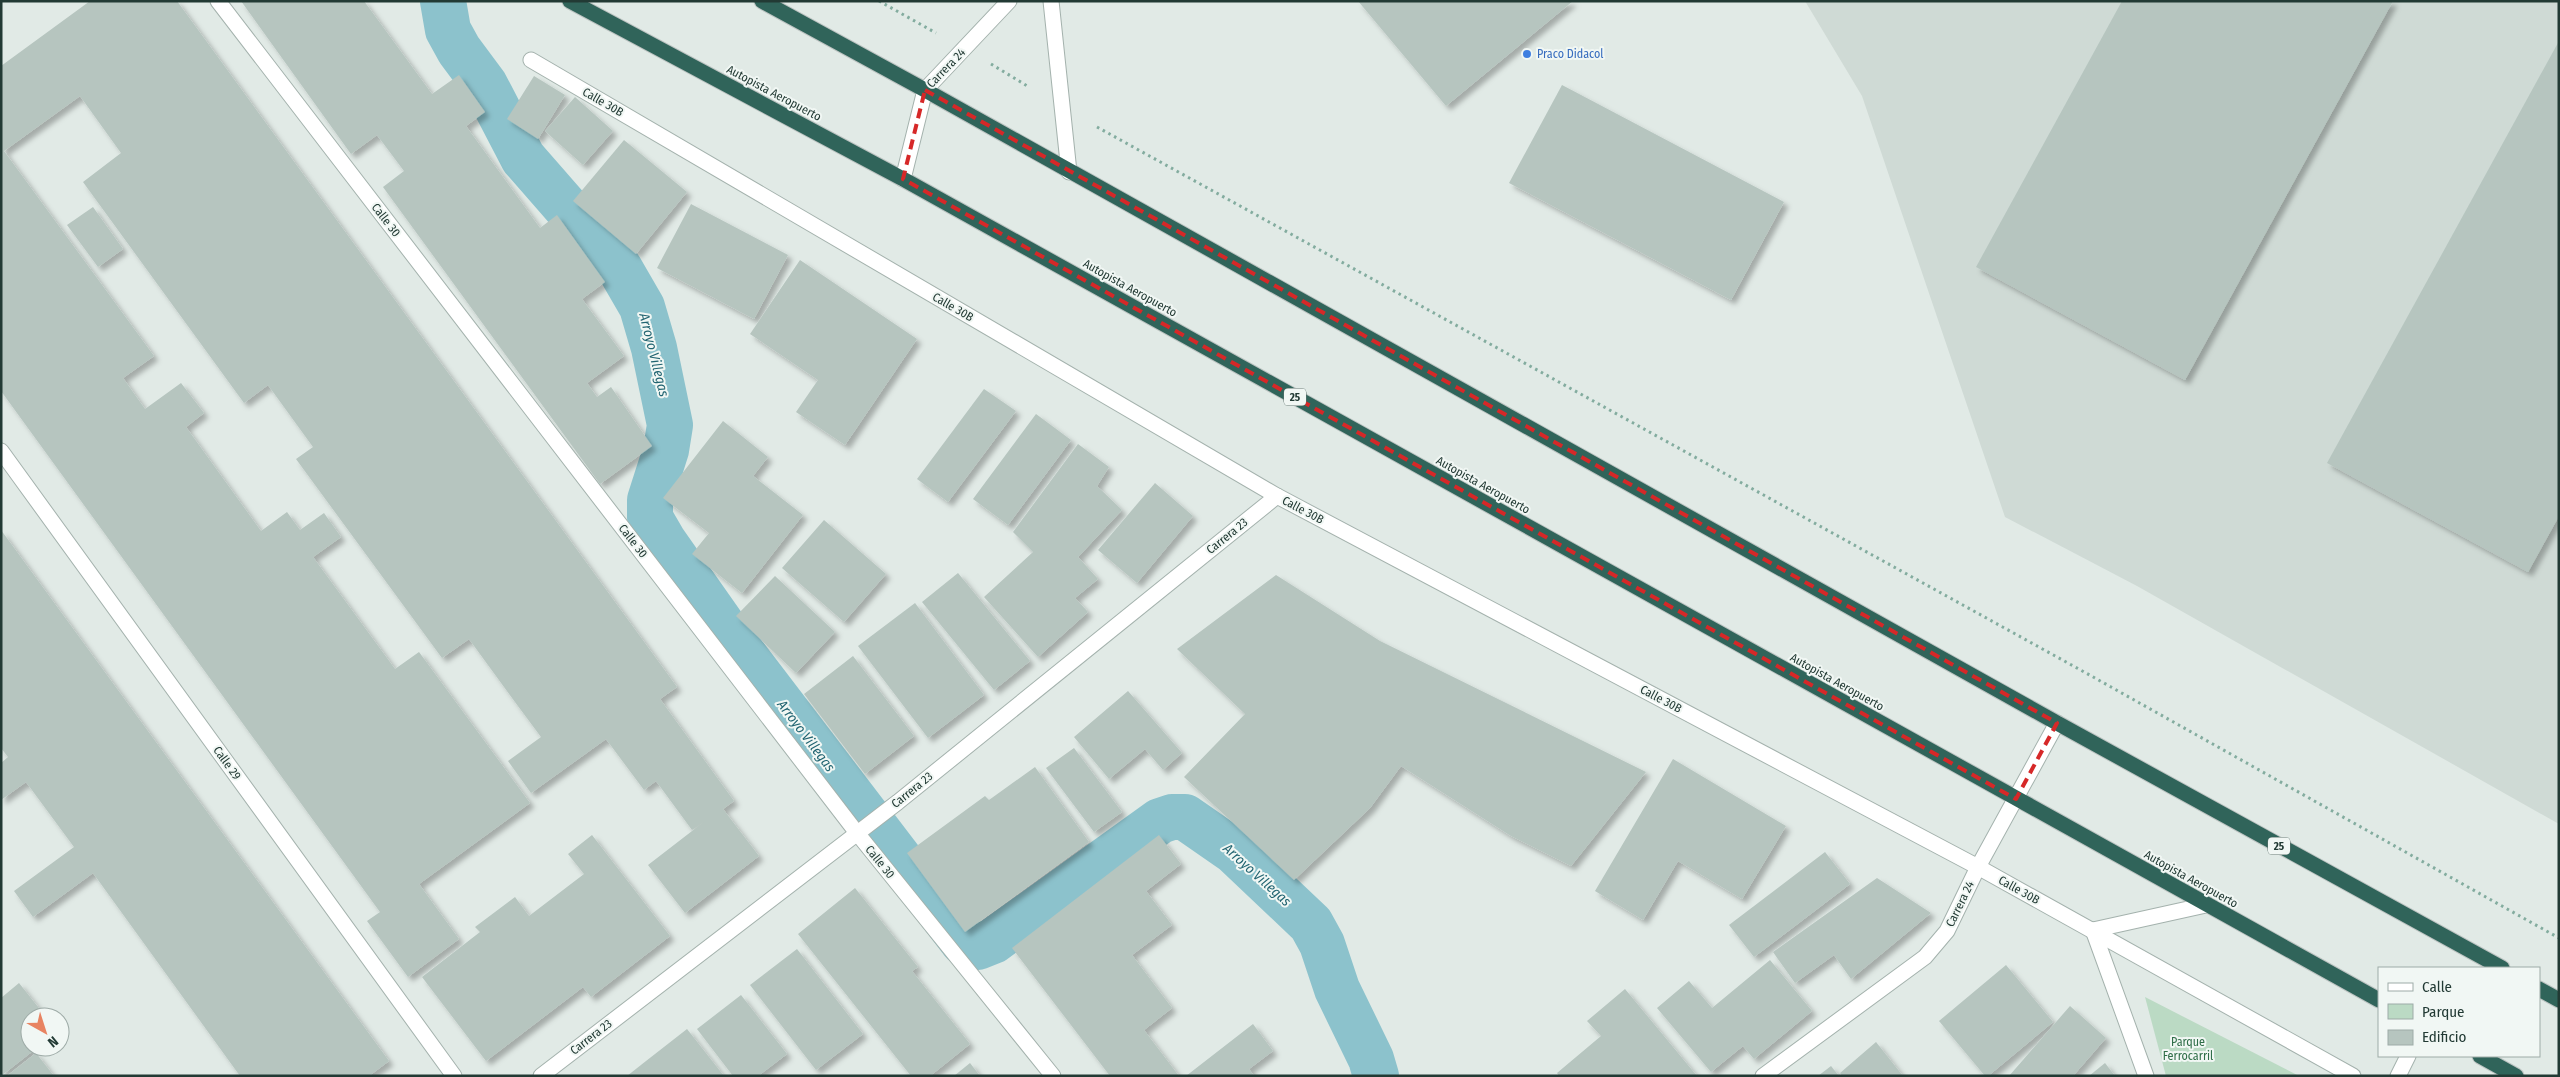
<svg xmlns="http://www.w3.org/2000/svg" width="2560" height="1077" viewBox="0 0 2560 1077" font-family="'Fira Sans Condensed',sans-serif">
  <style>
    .built { fill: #cfdad5 }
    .green { fill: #bbdac4 }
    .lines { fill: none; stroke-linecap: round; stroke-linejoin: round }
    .canal { stroke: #8cc2cc; stroke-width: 46 }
    .building { fill: #b6c5bf; filter: url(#shadow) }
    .minor-casing { stroke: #a4b2ad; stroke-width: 17 }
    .highway-casing { stroke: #bdc4c2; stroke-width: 17 }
    .path { stroke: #83ac9f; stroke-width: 3; stroke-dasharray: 2.5 4; stroke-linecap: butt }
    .minor { stroke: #fff; stroke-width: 15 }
    .highway { stroke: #30645a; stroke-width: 15 }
    .marked { fill: none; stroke: #d62828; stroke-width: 4; stroke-dasharray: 10 6; stroke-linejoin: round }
    .shop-dot { fill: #3f7fe0; stroke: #f1f7f4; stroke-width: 2 }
    .labels { text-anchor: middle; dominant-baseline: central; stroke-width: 4; stroke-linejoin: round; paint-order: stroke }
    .shield { fill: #f1f7f4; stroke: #60736e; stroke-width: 1 }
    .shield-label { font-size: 11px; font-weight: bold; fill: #223a34 }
    .shop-label { font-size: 12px; fill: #366cbe; stroke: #f1f7f4; text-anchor: start }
    .street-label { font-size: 12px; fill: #223a34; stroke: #f1f7f4 }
    .park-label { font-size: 12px; fill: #2f6e48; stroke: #f1f7f4 }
    .water-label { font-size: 14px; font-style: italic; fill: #216471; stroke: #f1f7f4 }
  </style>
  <defs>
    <filter id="shadow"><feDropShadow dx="4.5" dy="4.5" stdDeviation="2.5" flood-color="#0004"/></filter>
  </defs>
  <rect width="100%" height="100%" fill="#e1eae6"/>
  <polygon class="built" points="1805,1 2559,1 2559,824 2137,586 2005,517 1862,96"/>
  <polygon class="green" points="2145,997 2299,1076 2166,1076"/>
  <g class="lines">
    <polyline class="canal" points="443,1 448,30 459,50 485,85 523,158 620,269 642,307 654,348 670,425 666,450 650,500 650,518 664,542 737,646 963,942 978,947 993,941 1160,821 1172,817 1185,817 1234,851 1311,924 1322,944 1337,989 1371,1059 1376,1076"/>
  </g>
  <g class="building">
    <polygon points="90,1 177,1 677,687 660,699 734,801 723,809 759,856 685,913 648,865 705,821 692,830 656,781 644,790 606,739 531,793 508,761 541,737 515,702 469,639 442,658 296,459 313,447 268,385 244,403 83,182 121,153 80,96 4,151 154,356 123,378 145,409 181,383 204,413 186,427 261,531 287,512 300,530 324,513 341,537 313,557 395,669 419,652 530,803 419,884 459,939 408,977 367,921 380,912 1,391 1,66"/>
    <polygon points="241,1 364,1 432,94 459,75 485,112 466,126 540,228 557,215 605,282 582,299 624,356 587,383 597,397 611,387 652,446 600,484 383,187 404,171 377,135 351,154"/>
    <polygon points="1358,1 1573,1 1446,106"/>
    <polygon points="2122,1 2393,1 2185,380 1976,267"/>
    <polygon points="2559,41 2559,516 2528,572 2327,463"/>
    <polygon points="534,76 565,95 538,139 507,119"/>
    <polygon points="1562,85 1784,202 1731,300 1509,183"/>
    <polygon points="575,97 613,131 583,165 545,131"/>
    <polygon points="624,140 687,192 636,254 573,201"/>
    <polygon points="691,204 788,255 754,319 657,268"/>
    <polygon points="93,207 123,249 98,267 67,225"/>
    <polygon points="800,260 917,339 845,445 796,412 818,380 750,334"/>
    <polygon points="984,389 1016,411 948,502 917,479"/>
    <polygon points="1036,414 1071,440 1008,525 973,499"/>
    <polygon points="723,421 768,457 753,476 803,515 742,593 692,554 709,533 663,498"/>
    <polygon points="1078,444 1109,467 1097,486 1122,510 1078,557 1098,579 1075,598 1088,612 1038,657 984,597 1033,552 1013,532"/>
    <polygon points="1155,483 1193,516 1137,583 1098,550"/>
    <polygon points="824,520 886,574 844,622 782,568"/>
    <polygon points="1,530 389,1061 369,1076 240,1076 93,873 33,917 14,891 74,847 26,782 1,800 1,763 8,757 1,748"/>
    <polygon points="958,573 1030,661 994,690 922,602"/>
    <polygon points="1276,575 1380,641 1646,772 1571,866 1511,836 1401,766 1370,808 1294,880 1184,777 1245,714 1177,649"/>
    <polygon points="775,576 835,632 796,673 736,616"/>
    <polygon points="915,603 984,695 928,738 858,646"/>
    <polygon points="853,656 914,736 865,774 804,694"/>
    <polygon points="1128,691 1182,753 1163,770 1145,749 1109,779 1074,737"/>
    <polygon points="1074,748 1122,812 1094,832 1046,768"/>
    <polygon points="1673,759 1786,826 1742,899 1678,861 1643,920 1595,891"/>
    <polygon points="1035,767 1089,842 965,932 907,853 985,796 989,800"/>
    <polygon points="592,835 670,936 591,997 583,987 486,1061 422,977 480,932 475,927 515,897 529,916 584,874 568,854"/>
    <polygon points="1159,835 1181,864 1146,891 1172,925 1132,955 1172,1008 1144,1030 1179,1076 1110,1076 1012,948"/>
    <polygon points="1825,852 1850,884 1754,957 1729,925"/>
    <polygon points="1877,878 1931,913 1851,979 1834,955 1795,983 1773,952"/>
    <polygon points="855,888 918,967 912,971 970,1044 930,1076 911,1076 798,934"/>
    <polygon points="797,949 863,1034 816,1070 750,985"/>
    <polygon points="1770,960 1812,1011 1754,1059 1743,1046 1711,1072 1657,1008 1689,981 1712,1008"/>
    <polygon points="2006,965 2053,1022 1988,1076 1985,1076 1939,1021"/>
    <polygon points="19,983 46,1017 30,1017 30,1047 38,1047 1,1076 1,998"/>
    <polygon points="1625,989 1697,1076 1559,1076 1557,1073 1601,1036 1587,1021"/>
    <polygon points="741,995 787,1054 758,1076 733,1076 697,1029"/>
    <polygon points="2070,1006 2106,1038 2073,1076 2009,1076"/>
    <polygon points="1253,1024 1273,1051 1249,1069 1254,1076 1186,1076"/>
    <polygon points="687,1029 724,1076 627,1076 646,1061"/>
    <polygon points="1876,1042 1903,1076 1842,1076 1840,1073"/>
    <polygon points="36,1053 54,1076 7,1076"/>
    <polygon points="970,1063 980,1076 954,1076"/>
    <polygon points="2105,1063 2115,1076 2089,1076"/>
    <polygon points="1831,1066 1839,1076 1818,1076"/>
  </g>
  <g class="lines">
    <defs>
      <g id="minor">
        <polyline points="218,1 857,833 1053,1076"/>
        <polyline points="1051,1 1069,172"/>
        <polyline points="531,60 1277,496 1978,867 2353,1076"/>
        <polyline points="903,179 925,90 1009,1"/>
        <polyline points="1,451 454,1076"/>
        <polyline points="2093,930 2146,1076"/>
        <polyline points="2093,930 2206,905"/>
        <polyline points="541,1076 898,802 1277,496"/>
        <polyline points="1763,1076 1925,957 1947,931 1978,867 2057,723"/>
        <polyline points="2398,1076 2408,1056"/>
      </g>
      <g id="highway">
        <polyline points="570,1 903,179 2379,1000"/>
        <polyline points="762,1 925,90 2057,723 2502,968"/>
        <polyline points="2539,989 2559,1000"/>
        <polyline points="2480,1056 2516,1076"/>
      </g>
    </defs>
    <use href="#minor" class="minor-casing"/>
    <use href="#highway" class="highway-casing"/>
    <g class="path">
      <polyline points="879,1 936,33"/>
      <polyline points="991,64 1029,87"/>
      <polyline points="1097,127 2086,673 2559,938"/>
    </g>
    <use href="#minor" class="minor"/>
    <use href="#highway" class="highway"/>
  </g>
  <path class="marked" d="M925,90l1132,633 -41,76 -1113,-620z"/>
  <circle class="shop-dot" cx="1527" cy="54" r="5"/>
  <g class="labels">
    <g class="shield">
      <rect x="1284" y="388.5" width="22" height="17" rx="4"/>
      <rect x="2268" y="837.5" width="22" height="17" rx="4"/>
    </g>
    <g class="shield-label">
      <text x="1295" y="397">25</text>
      <text x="2279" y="846">25</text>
    </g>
    <g class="shop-label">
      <text x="1537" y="54">Praco Didacol</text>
    </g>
    <g class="street-label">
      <text transform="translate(946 68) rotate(-46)">Carrera 24</text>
      <text transform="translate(774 93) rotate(28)">Autopista Aeropuerto</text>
      <text transform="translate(603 102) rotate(30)">Calle 30B</text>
      <text transform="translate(386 220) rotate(52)">Calle 30</text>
      <text transform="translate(1130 288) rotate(29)">Autopista Aeropuerto</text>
      <text transform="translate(953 307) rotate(30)">Calle 30B</text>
      <text transform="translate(1483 485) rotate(29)">Autopista Aeropuerto</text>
      <text transform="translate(1303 510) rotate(28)">Calle 30B</text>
      <text transform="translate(1227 536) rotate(-39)">Carrera 23</text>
      <text transform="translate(633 541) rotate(52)">Calle 30</text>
      <text transform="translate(1837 682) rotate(29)">Autopista Aeropuerto</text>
      <text transform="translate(1661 699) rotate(28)">Calle 30B</text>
      <text transform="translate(227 763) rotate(54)">Calle 29</text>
      <text transform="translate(912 790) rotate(-39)">Carrera 23</text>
      <text transform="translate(880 862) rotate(51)">Calle 30</text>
      <text transform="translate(2191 879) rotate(29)">Autopista Aeropuerto</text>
      <text transform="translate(2019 890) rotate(29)">Calle 30B</text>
      <text transform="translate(1960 904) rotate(-64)">Carrera 24</text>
      <text transform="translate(591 1037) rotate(-38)">Carrera 23</text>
    </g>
    <g class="park-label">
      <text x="2188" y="1042">Parque<tspan x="2188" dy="14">Ferrocarril</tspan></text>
    </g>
    <g class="water-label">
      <text transform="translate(654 355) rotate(76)">Arroyo Villegas</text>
      <text transform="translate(806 736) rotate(53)">Arroyo Villegas</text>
      <text transform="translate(1257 875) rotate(42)">Arroyo Villegas</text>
    </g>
  </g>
  <rect width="2560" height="1077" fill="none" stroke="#223a34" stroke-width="5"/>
  <rect x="2378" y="967" width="162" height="90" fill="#f1f7f4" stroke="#9eaba7"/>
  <rect x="2388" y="983" width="25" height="8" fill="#ffffff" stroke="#9eaba7"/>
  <text x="2422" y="992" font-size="15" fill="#223a34">Calle</text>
  <rect x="2388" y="1004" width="25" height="15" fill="#bbdac4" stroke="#9eaba7"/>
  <text x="2422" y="1017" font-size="15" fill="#223a34">Parque</text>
  <rect x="2388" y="1030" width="25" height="15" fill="#b6c5bf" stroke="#9eaba7"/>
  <text x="2422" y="1042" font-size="15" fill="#223a34">Edificio</text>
  <g transform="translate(45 1032) rotate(141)"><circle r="24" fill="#f1f7f4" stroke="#9eaba7"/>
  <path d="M0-4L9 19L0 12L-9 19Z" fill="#e88361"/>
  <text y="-8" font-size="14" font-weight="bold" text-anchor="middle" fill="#223a34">N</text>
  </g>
</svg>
